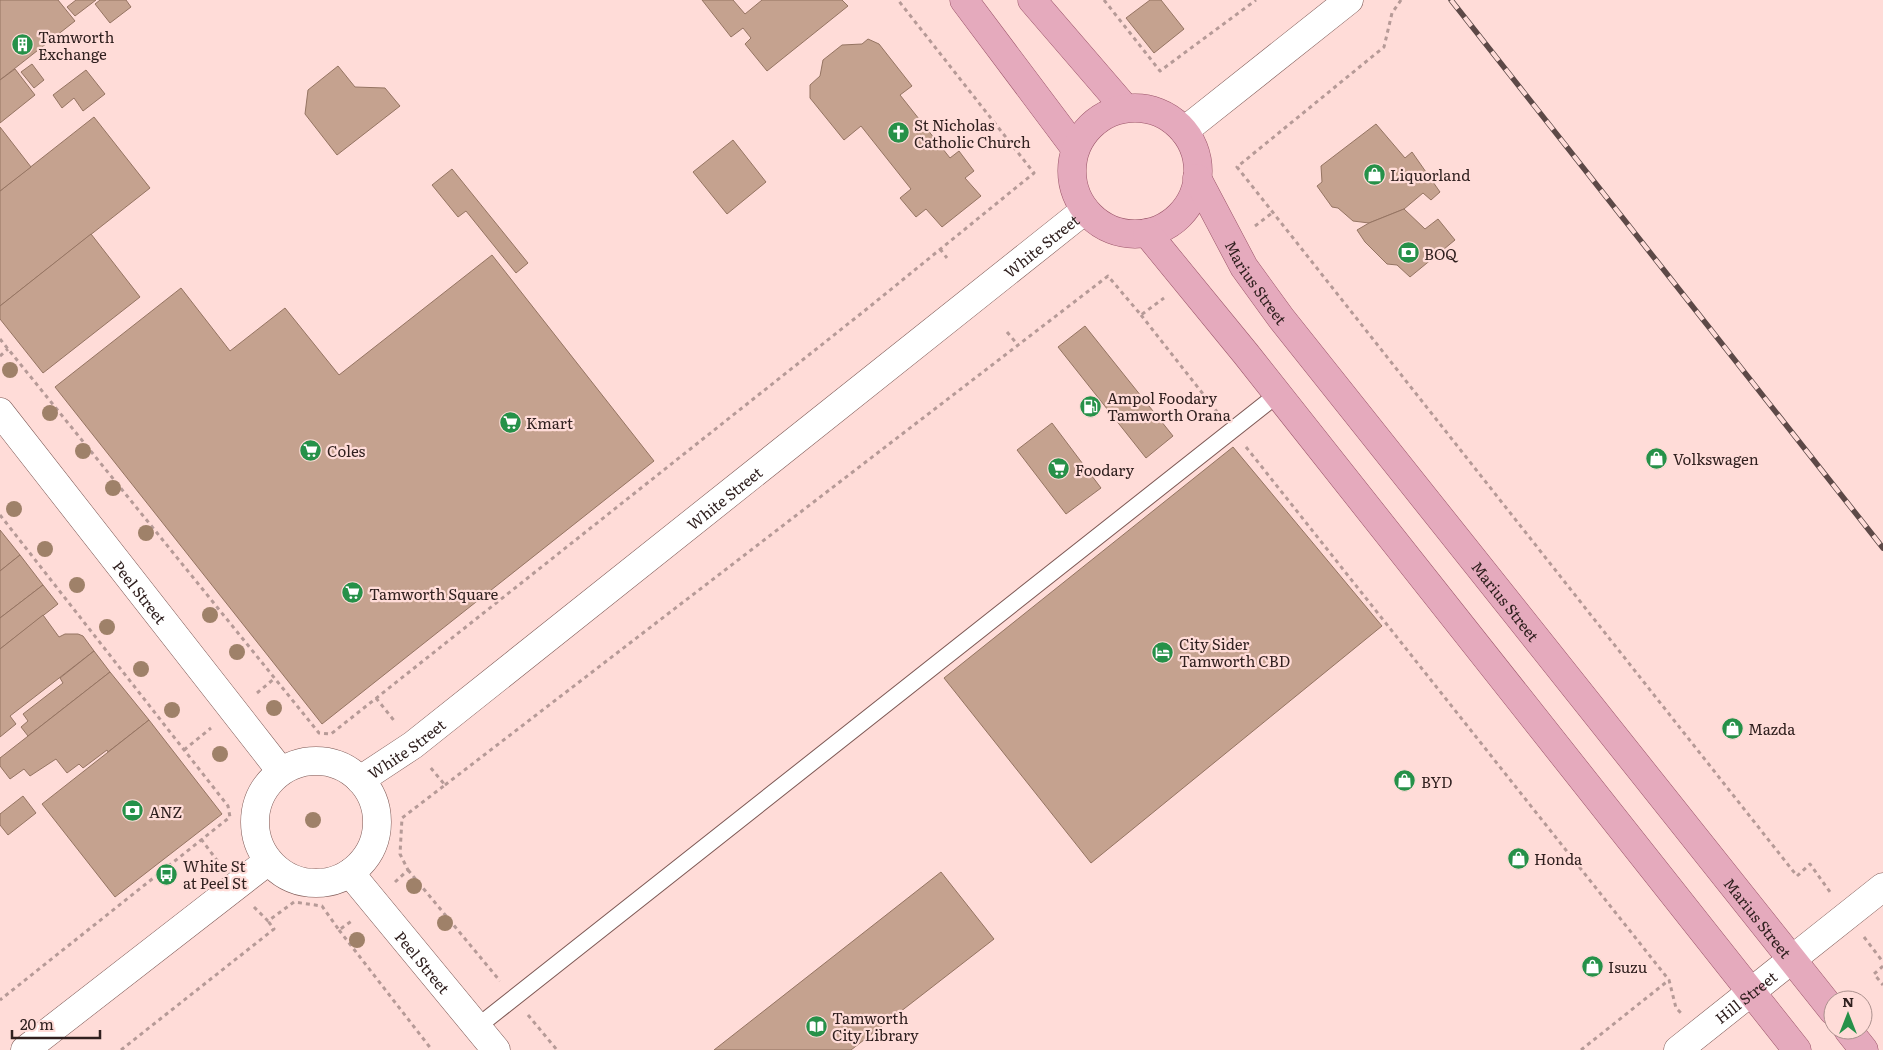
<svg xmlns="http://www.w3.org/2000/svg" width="1883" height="1050" viewBox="0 0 1883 1050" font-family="Literata,serif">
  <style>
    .building { fill: #c5a28f; stroke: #957462 }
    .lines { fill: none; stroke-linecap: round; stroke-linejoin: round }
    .service-casing { stroke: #7d5854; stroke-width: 18 }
    .minor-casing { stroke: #7d5854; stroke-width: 29 }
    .secondary-casing { stroke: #7d5854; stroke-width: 29 }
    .primary-casing { stroke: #9b5569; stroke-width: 29 }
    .path { stroke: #b69a97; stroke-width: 3; stroke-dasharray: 4 4; stroke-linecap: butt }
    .service { stroke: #fff; stroke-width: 16 }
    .minor { stroke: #fff; stroke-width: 28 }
    .secondary { stroke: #fff; stroke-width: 28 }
    .primary { stroke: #e5aabd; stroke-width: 28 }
    .rail-casing { stroke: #5d4947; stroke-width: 5.5 }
    .rail { stroke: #ffdcd8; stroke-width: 4; stroke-dasharray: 11; stroke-linecap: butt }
    .tree { fill: #9f8169 }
    .labels { text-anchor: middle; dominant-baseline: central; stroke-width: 4.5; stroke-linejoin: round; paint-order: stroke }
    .poi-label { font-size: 15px; fill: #30201f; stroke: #ffdcd8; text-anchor: start }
    .street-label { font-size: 15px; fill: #30201f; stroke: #ffdcd8 }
  </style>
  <rect width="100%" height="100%" fill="#ffdcd8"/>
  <g class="building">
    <polygon points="0,0 58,0 75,21 0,80"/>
    <polygon points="76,0 96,0 75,16 67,7"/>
    <polygon points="100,0 126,0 131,7 110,23 95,4"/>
    <polygon points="702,0 733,0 745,14 762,0 842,0 848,6 767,71 745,44 751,38 743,28 731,37"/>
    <polygon points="1150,0 1161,0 1184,29 1154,53 1126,18"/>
    <polygon points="868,39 879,44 912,86 900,95 950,158 959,151 974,171 965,178 981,196 942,227 926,209 916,217 900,198 911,189 861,126 844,140 810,98 810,85 820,76 823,60 842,45 862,44"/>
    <polygon points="32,64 44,80 34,88 21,72"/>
    <polygon points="338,66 355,87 385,88 400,106 337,155 305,114 308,90"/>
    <polygon points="15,69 35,95 0,123 0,80"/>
    <polygon points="86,70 105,94 83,111 74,98 62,108 53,95"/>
    <polygon points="94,117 150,188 0,306 0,191"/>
    <polygon points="1376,124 1405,158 1412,152 1440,192 1431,200 1423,193 1404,209 1369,223 1353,221 1338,208 1332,207 1317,186 1322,182 1321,166"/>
    <polygon points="0,127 31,167 0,191"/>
    <polygon points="733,140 766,182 727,214 693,172"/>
    <polygon points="452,169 528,263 516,273 466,211 458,217 432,185"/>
    <polygon points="1404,209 1425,229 1438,219 1455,240 1410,277 1397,265 1387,264 1365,242 1357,230 1369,223"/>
    <polygon points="91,234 140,297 43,373 0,319 0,306"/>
    <polygon points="492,255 654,461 322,724 55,387 181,288 230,351 285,308 339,375"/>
    <polygon points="1085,326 1173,436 1146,458 1058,347"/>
    <polygon points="1052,423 1101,488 1066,514 1017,450"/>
    <polygon points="1233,447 1382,626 1091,863 944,678"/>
    <polygon points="0,530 20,555 0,571"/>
    <polygon points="20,555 43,585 0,618 0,571"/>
    <polygon points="43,585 58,604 0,649 0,618"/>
    <polygon points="43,615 59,637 65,634 78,634 83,636 94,651 10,716 16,724 0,737 0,649"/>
    <polygon points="94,651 110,672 28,736 21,727 28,721 23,714 63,683 60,678"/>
    <polygon points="110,672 149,720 108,752 107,750 83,768 79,764 67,773 56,759 30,776 24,769 10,779 0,766 0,758"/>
    <polygon points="149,720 222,814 115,897 42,804"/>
    <polygon points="23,796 36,813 8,835 0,825 0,814"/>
    <polygon points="941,872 994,939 851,1050 714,1050"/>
  </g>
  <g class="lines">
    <defs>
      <polyline id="service" points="477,1027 1278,394"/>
      <g id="minor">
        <polyline points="1184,131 1349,0"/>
        <path id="s1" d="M360,780l53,-35 672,-535"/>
        <polyline points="25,1050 267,862"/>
        <path id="s2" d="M1678,1050l205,-163"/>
      </g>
      <g id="secondary">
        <path id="s3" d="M0,412l280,358"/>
        <circle cx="316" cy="822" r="61"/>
        <path id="s4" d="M350,873l146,177"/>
      </g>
      <g id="primary">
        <polyline points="964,0 1075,148"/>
        <polyline points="1032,0 1125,108"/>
        <circle cx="1135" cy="171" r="63"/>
        <path id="s5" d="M1197,178l47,89 37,51 552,693"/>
        <polyline points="1147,233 1246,354 1797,1050"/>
        <polyline points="1848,1030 1864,1050"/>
      </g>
    </defs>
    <use href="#service" class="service-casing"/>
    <use href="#minor" class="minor-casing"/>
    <use href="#secondary" class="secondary-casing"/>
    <use href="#primary" class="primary-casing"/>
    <g class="path">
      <polyline points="1104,0 1160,71 1256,0"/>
      <polyline points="1401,0 1392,13 1384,47 1237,167 1797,876 1810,864 1830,892"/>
      <polyline points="1255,226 1272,213"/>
      <polyline points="940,249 947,258"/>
      <polyline points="1141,315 1218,413"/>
      <polyline points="1007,332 1018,345"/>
      <polyline points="0,339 319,733 331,734 868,308 1034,173 898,0"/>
      <polyline points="0,356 8,349"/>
      <polyline points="1246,447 1669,980 1676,1008 1681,1013"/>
      <polyline points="0,515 228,806 230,817 0,1000"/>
      <polyline points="257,693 275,678"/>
      <polyline points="376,698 396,723"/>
      <polyline points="184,750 211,728"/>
      <polyline points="445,785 1108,276 1141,315 1164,298"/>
      <polyline points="201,839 219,863"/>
      <polyline points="408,870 500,981"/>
      <polyline points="395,882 408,870 400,854 402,818 445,785 430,767"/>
      <polyline points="254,907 268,921 294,902 322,906 339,930 353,920"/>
      <polyline points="339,930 432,1050"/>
      <polyline points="1864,937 1883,962"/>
      <polyline points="1883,966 1874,974 1883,985"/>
      <polyline points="528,1015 557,1050"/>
      <polyline points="121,1050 274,929 268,921"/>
      <polyline points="1581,1050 1669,980"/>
    </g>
    <use href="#service" class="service"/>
    <use href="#minor" class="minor"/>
    <use href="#secondary" class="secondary"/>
    <use href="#primary" class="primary"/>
    <defs>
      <polyline id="rail" points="1451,0 1883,548"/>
    </defs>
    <use href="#rail" class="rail-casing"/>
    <use href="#rail" class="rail"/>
  </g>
  <g class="tree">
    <circle cx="10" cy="370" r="8"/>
    <circle cx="50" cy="413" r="8"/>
    <circle cx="83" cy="451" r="8"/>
    <circle cx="113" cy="488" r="8"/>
    <circle cx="14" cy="509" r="8"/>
    <circle cx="146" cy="533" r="8"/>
    <circle cx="45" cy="549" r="8"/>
    <circle cx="77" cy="585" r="8"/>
    <circle cx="210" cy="615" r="8"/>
    <circle cx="107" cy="627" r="8"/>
    <circle cx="237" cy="652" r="8"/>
    <circle cx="141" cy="669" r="8"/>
    <circle cx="274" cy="708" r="8"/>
    <circle cx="172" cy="710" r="8"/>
    <circle cx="220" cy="754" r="8"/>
    <circle cx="313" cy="820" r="8"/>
    <circle cx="414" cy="886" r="8"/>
    <circle cx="445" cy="923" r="8"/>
    <circle cx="357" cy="940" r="8"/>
  </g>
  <defs>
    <symbol id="building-disc" viewBox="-11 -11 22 22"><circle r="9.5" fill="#269149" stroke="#ffdcd8"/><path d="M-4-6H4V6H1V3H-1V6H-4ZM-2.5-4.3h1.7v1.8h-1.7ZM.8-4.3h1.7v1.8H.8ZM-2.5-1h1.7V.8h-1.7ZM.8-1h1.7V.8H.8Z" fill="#fff"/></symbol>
    <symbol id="church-disc" viewBox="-11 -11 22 22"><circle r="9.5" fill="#269149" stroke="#ffdcd8"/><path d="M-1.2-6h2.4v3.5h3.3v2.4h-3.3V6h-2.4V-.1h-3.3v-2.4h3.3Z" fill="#fff"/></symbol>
    <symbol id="shop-disc" viewBox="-11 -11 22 22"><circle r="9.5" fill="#269149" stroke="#ffdcd8"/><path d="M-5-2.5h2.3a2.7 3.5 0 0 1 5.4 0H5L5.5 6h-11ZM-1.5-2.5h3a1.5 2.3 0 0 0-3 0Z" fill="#fff"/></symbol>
    <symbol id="bank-disc" viewBox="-11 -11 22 22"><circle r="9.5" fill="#269149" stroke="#ffdcd8"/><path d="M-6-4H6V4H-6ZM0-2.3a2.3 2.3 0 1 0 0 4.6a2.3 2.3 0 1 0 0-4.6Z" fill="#fff"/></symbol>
    <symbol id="fuel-disc" viewBox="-11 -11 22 22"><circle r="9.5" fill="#269149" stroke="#ffdcd8"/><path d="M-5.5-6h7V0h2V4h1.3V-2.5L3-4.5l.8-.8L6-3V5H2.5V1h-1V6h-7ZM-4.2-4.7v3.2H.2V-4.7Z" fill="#fff"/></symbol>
    <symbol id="supermarket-disc" viewBox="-11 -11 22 22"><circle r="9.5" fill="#269149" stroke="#ffdcd8"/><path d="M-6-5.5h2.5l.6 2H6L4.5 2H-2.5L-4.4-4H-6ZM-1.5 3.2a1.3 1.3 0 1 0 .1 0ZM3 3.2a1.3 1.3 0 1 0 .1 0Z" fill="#fff"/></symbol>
    <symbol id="hotel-disc" viewBox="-11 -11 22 22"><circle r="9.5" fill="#269149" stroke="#ffdcd8"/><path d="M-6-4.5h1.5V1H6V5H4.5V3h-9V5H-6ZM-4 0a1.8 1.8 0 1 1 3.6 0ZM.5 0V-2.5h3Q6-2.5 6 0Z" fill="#fff"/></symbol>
    <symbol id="bus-disc" viewBox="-11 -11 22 22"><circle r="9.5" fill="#269149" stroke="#ffdcd8"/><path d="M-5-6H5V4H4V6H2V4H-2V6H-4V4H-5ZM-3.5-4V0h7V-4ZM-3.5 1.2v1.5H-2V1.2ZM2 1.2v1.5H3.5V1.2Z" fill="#fff"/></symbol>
    <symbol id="library-disc" viewBox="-11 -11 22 22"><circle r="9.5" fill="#269149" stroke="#ffdcd8"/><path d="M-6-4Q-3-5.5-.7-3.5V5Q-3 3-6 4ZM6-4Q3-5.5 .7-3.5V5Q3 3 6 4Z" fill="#fff"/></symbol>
  </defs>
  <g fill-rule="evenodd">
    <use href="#building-disc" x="10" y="32" width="25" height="25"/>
    <use href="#church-disc" x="886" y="120" width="25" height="25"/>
    <use href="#shop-disc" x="1362" y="162" width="25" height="25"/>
    <use href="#bank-disc" x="1396" y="240" width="25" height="25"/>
    <use href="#fuel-disc" x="1078" y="394" width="25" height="25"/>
    <use href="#supermarket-disc" x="498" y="410" width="25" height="25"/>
    <use href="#supermarket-disc" x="298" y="438" width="25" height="25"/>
    <use href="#shop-disc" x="1644" y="446" width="25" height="25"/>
    <use href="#supermarket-disc" x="1046" y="456" width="25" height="25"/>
    <use href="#supermarket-disc" x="340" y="580" width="25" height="25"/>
    <use href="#hotel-disc" x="1150" y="640" width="25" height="25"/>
    <use href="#shop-disc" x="1720" y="716" width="25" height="25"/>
    <use href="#shop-disc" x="1392" y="768" width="25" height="25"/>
    <use href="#bank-disc" x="120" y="798" width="25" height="25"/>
    <use href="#shop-disc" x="1506" y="846" width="25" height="25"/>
    <use href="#bus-disc" x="154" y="862" width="25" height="25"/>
    <use href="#shop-disc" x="1580" y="954" width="25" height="25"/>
    <use href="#library-disc" x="804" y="1014" width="25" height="25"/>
  </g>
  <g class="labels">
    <g class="poi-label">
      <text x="38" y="36">Tamworth<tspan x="38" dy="17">Exchange</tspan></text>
      <text x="914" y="124">St Nicholas<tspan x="914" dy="17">Catholic Church</tspan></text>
      <text x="1390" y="174">Liquorland</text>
      <text x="1424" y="253">BOQ</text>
      <text x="1107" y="397">Ampol Foodary<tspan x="1107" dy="17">Tamworth Orana</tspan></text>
      <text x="526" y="422">Kmart</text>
      <text x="327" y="450">Coles</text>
      <text x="1673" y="458">Volkswagen</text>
      <text x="1075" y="469">Foodary</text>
      <text x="369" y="593">Tamworth Square</text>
      <text x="1179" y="643">City Sider<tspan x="1179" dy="17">Tamworth CBD</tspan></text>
      <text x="1748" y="728">Mazda</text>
      <text x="1421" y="781">BYD</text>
      <text x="149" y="811">ANZ</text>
      <text x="1534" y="858">Honda</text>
      <text x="183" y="865">White St<tspan x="183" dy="17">at Peel St</tspan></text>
      <text x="1608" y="966">Isuzu</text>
      <text x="832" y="1017">Tamworth<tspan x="832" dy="17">City Library</tspan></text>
    </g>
    <g class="street-label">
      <text stroke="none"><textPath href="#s1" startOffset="866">White Street</textPath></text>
      <text stroke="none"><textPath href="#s5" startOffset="120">Marius Street</textPath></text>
      <text stroke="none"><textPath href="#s1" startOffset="461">White Street</textPath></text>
      <text stroke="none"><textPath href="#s3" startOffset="228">Peel Street</textPath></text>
      <text stroke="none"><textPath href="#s5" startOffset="525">Marius Street</textPath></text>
      <text stroke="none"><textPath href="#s1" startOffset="56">White Street</textPath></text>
      <text stroke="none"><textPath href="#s5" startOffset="930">Marius Street</textPath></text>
      <text stroke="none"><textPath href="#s4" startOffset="115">Peel Street</textPath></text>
      <text stroke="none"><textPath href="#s2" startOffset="86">Hill Street</textPath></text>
    </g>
  </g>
  <g transform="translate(1848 1015)"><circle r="24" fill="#ffdcd8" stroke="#ac918e"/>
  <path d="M0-4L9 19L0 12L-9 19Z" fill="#269149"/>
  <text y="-8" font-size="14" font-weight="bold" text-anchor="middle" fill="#30201f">N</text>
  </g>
  <path d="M12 1030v8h88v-8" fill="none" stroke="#30201f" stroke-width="2.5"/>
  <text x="20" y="1030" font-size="15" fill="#30201f" stroke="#ffdcd8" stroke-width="4" paint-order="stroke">20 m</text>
</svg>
